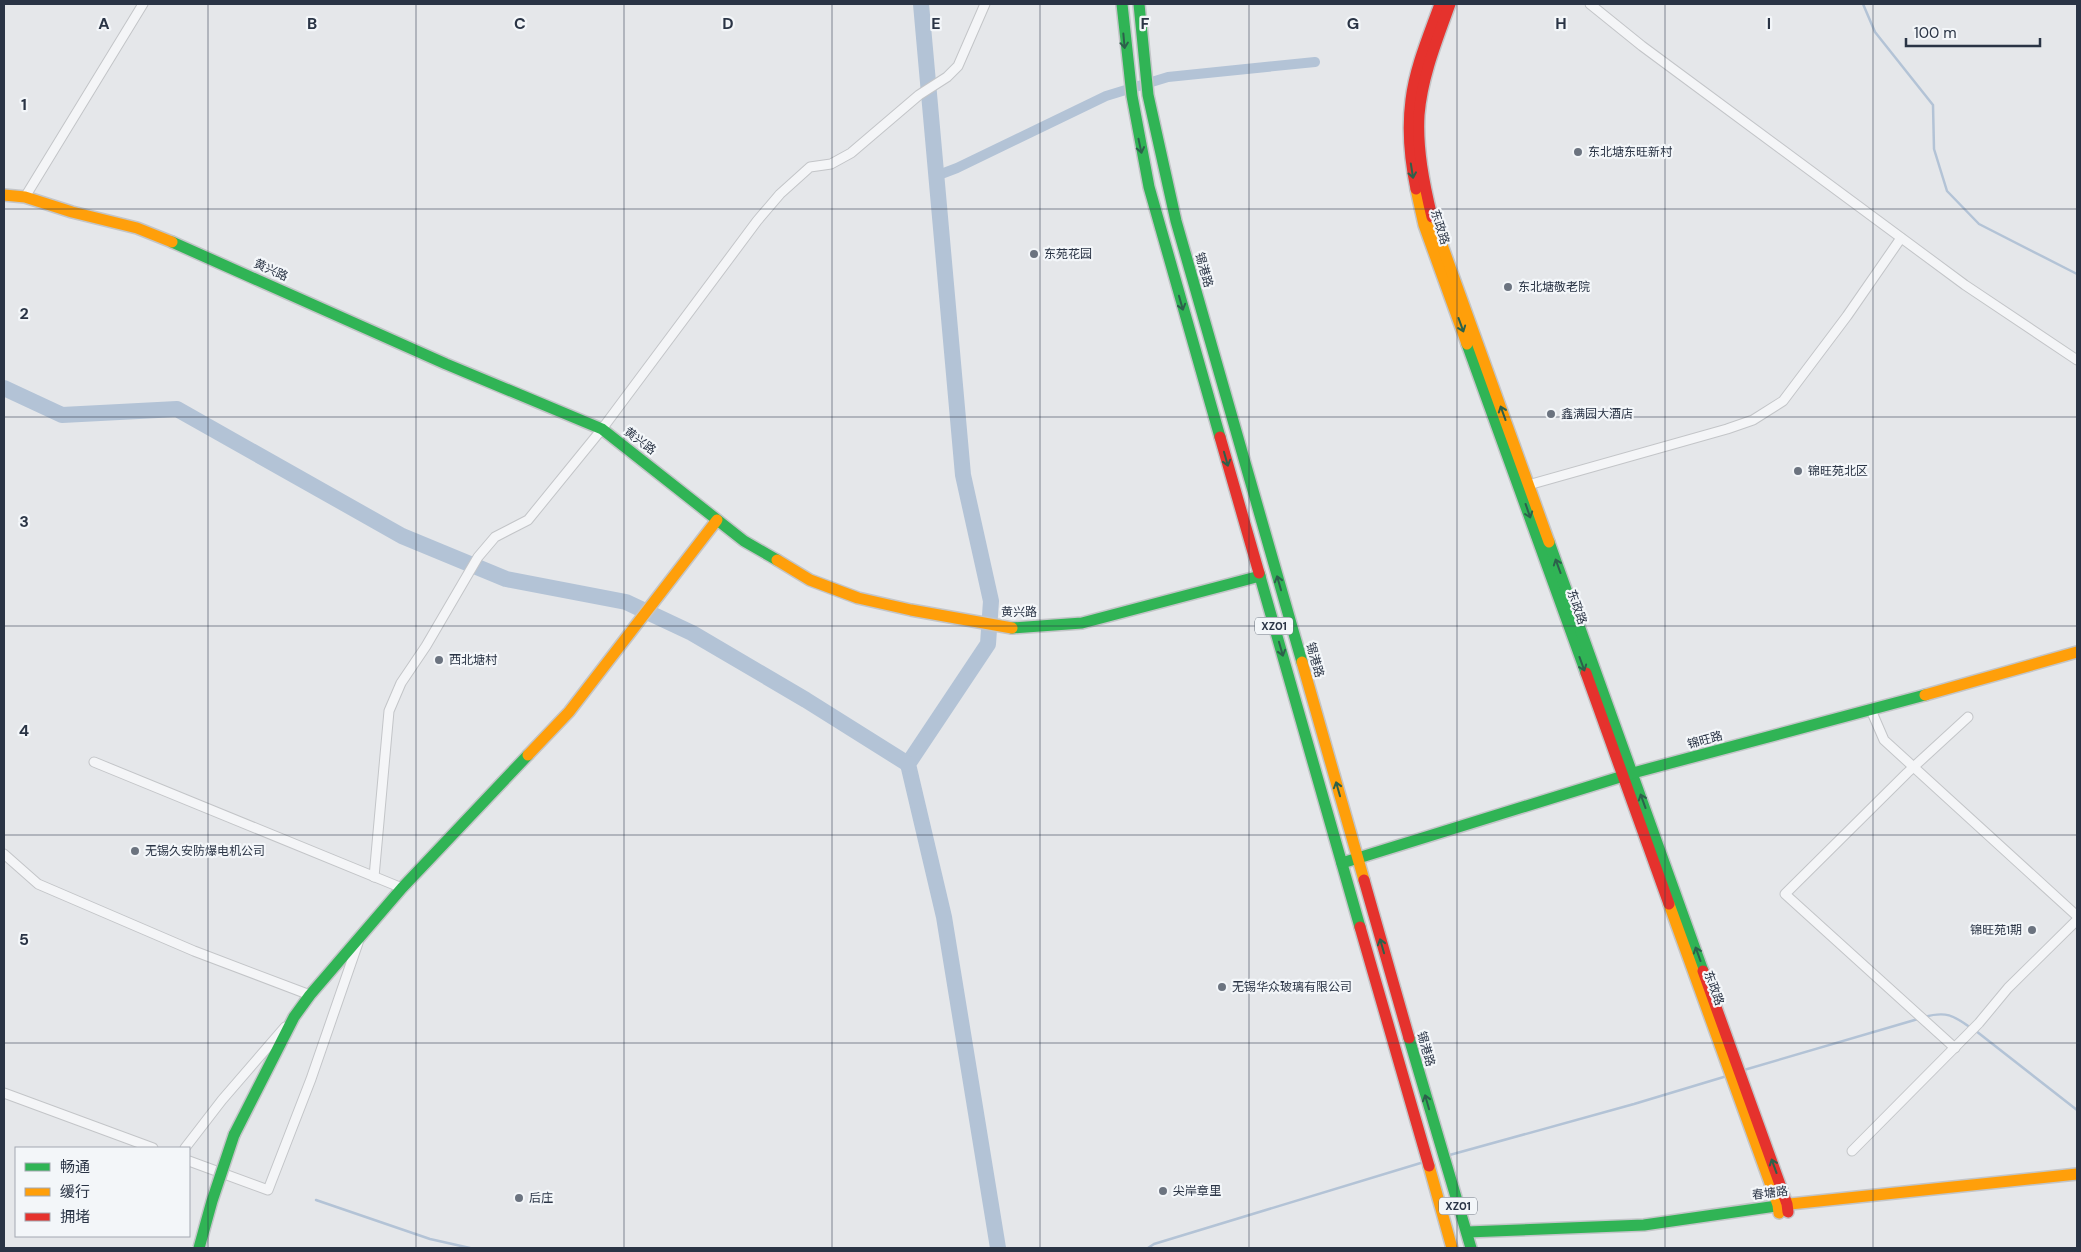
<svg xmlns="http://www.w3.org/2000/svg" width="2081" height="1252" viewBox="0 0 2081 1252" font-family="'DM Sans','Noto Sans SC',sans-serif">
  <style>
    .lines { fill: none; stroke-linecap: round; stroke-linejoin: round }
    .stream { stroke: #b3c3d6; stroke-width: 2.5 }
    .canal { stroke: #b3c3d6; stroke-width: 10 }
    .river { stroke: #b3c3d6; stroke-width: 16 }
    .street-casing { stroke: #c3c5c8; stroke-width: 11 }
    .fast-casing { stroke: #c3c5c8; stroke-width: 14 }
    .slow-casing { stroke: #c3c5c8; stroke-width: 14 }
    .jam-casing { stroke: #c3c5c8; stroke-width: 14 }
    .street { stroke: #f4f5f7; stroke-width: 9 }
    .fast { stroke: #30b455; stroke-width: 11 }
    .slow { stroke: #ff9f0a; stroke-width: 11 }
    .jam { stroke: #e5322d; stroke-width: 11 }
    .fast-bridge-casing { stroke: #c3c5c8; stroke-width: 14; stroke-linecap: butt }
    .fast-bridge { stroke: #30b455; stroke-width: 11 }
    .oneway { stroke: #2c614b }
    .grid { fill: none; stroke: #2a3445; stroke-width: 1; stroke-opacity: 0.55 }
    .poi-dot { fill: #6b737f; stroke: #f3f6f9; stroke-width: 2 }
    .labels { text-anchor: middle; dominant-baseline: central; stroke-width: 4.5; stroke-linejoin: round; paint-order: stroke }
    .shield { fill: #f3f6f9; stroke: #666e7b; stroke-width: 1 }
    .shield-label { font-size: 11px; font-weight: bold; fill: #2a3445 }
    .poi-label { font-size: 12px; fill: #2a3445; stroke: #f3f6f9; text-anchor: start }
    .street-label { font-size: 12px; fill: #2a3445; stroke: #f3f6f9 }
    .grid-label { font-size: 16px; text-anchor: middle; font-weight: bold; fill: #2a3445; stroke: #f3f6f9; stroke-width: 4.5; stroke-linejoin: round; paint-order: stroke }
  </style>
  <rect width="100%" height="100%" fill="#e5e7ea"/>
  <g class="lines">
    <g class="stream">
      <polyline points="1863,4 1875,32 1933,105 1934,149 1947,191 1979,224 2077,274"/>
      <path d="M1924,1017c22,-6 29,-2 47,11"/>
      <polyline points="1976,1031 2077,1110"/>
      <polyline points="1744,1070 1918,1019"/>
      <polyline points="1446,1156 1634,1104 1727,1076"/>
      <polyline points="316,1200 430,1239 470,1248"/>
      <polyline points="1148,1248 1154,1244 1424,1162"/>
    </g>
    <polyline class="canal" points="936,176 957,168 1106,96 1168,77 1315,62"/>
    <g class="river">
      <polyline points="921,4 963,475 991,601 988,644 908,764 944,917 998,1248"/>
      <polyline points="4,388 62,415 177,409 402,536 506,579 626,602 692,633 806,700 908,764"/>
    </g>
    <defs>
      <g id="street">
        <polyline points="1590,4 1642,46 1965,285 2077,360"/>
        <polyline points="25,197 143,4"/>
        <polyline points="1525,486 1727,429 1753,420 1783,401 1847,316 1901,238"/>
        <polyline points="1871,710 1884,740 2077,916"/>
        <polyline points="94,762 402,888"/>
        <polyline points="4,854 38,884 194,951 310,995"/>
        <polyline points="374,877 389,711 401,683 426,646 478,557 495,537 528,520 602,429 757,221 780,194 810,167 831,164 851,153 919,95 947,77 958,66 985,4"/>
        <polyline points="1955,1048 1785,894 1907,773 1968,717"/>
        <polyline points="4,1093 153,1148"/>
        <polyline points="185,1148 222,1100 285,1027"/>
        <polyline points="1852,1151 1979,1023 2008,988 2077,920"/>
        <polyline points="189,1161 268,1190 311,1079 358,943"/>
      </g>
      <g id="fast">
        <polyline points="1122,4 1132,96 1149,187 1220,437"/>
        <polyline points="1139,4 1148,95 1176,221 1302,662"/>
        <polyline points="172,242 446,364 602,429 744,541 777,560"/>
        <polyline points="1467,344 1586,673"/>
        <polyline points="1549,542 1703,971"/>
        <polyline points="1259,573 1360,927"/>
        <polyline points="1012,628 1082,623 1260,576"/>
        <polyline points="1342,863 1633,773 1925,695"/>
        <polyline points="1409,1038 1471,1248"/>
        <polyline points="234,1135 294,1017 310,995 402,888 528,755"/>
        <polyline points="1467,1232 1644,1225 1790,1204"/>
      </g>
      <g id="slow">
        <polyline points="1416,189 1424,225 1467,344"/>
        <polyline points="4,195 25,197 72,212 137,228 172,242"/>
        <polyline points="1432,217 1549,542"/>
        <polyline points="777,560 810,580 858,598 911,610 1012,628"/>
        <polyline points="1302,662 1364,880"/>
        <polyline points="1925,695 2077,652"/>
        <polyline points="528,755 569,712 717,520"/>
        <polyline points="1669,904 1778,1205 1779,1213"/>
        <polyline points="1429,1166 1452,1248"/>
        <polyline points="1790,1204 2077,1174"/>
      </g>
      <g id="jam">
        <path d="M1416,189c-6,-29 -9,-59 -5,-89 4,-33 18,-65 29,-96"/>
        <path d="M1432,217c-8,-33 -15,-68 -13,-102 3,-38 18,-75 31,-111"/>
        <polyline points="1220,437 1259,573"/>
        <polyline points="1586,673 1669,904"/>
        <polyline points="1364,880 1409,1038"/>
        <polyline points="1360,927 1429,1166"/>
        <polyline points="1703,971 1787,1204 1788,1212"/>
      </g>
    </defs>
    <use href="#street" class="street-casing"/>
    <use href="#fast" class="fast-casing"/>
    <use href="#slow" class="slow-casing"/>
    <use href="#jam" class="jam-casing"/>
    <use href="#street" class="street"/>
    <use href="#fast" class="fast"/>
    <use href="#slow" class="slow"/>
    <use href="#jam" class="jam"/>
    <defs>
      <polyline id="fast-bridge" points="199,1248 212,1201 234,1135"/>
    </defs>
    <use href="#fast-bridge" class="fast-bridge-casing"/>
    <use href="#fast-bridge" class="fast-bridge"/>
  </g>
  <defs><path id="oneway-shaft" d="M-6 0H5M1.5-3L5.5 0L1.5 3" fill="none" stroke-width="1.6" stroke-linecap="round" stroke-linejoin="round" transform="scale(1.25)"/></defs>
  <g class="oneway">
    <use href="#oneway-shaft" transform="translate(1124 41) rotate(85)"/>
    <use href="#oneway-shaft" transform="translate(1140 146) rotate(78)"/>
    <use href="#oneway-shaft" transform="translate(1412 171) rotate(81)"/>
    <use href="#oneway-shaft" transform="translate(1181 303) rotate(74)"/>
    <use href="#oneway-shaft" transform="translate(1461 325) rotate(70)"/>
    <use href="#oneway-shaft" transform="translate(1503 413) rotate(-110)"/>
    <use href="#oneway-shaft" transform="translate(1226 459) rotate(74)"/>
    <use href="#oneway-shaft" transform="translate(1528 511) rotate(71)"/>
    <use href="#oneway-shaft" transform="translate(1558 566) rotate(-110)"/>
    <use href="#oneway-shaft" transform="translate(1279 583) rotate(-106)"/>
    <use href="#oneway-shaft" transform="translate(1281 649) rotate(74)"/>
    <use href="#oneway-shaft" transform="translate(1582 664) rotate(70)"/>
    <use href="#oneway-shaft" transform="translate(1338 789) rotate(-106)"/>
    <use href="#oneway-shaft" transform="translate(1643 801) rotate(-110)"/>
    <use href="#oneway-shaft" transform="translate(1382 946) rotate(-106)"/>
    <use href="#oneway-shaft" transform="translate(1698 954) rotate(-110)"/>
    <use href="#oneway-shaft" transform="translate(1427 1102) rotate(-106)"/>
    <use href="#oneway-shaft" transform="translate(1774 1166) rotate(-110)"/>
  </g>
  <path class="grid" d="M208,4v1244M416,4v1244M624,4v1244M832,4v1244M1040,4v1244M1249,4v1244M1457,4v1244M1665,4v1244M1873,4v1244M4,209h2073M4,417h2073M4,626h2073M4,835h2073M4,1043h2073"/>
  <g class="poi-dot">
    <circle cx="1578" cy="152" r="5"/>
    <circle cx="1034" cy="254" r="5"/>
    <circle cx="1508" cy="287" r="5"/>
    <circle cx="1551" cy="414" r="5"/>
    <circle cx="1798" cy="471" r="5"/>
    <circle cx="439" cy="660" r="5"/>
    <circle cx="135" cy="851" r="5"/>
    <circle cx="2032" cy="930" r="5"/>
    <circle cx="1222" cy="987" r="5"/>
    <circle cx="1163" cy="1191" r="5"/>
    <circle cx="519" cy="1198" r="5"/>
  </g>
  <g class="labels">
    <g class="shield">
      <rect x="1255" y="617.5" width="38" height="17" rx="4"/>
      <rect x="1439" y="1197.5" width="38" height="17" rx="4"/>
    </g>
    <g class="shield-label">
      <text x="1274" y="626">XZ01</text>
      <text x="1458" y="1206">XZ01</text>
    </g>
    <g class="poi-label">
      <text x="1588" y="152">东北塘东旺新村</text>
      <text x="1044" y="254">东苑花园</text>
      <text x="1518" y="287">东北塘敬老院</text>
      <text x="1561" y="414">鑫满园大酒店</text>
      <text x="1808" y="471">锦旺苑北区</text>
      <text x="449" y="660">西北塘村</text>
      <text x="145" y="851">无锡久安防爆电机公司</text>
      <text x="2022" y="930" text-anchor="end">锦旺苑1期</text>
      <text x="1232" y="987">无锡华众玻璃有限公司</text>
      <text x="1173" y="1191">尖岸章里</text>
      <text x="529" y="1198">后庄</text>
    </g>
    <g class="street-label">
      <text transform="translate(1440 227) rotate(72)">东政路</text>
      <text transform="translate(271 270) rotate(24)">黄兴路</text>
      <text transform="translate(1204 270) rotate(74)">锡港路</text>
      <text transform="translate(640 441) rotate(37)">黄兴路</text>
      <text transform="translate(1577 607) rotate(71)">东政路</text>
      <text x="1019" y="612">黄兴路</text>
      <text transform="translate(1315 660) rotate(74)">锡港路</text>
      <text transform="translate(1705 740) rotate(-15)">锦旺路</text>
      <text transform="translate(1714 988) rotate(70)">东政路</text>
      <text transform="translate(1426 1049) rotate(74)">锡港路</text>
      <text transform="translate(1770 1193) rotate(-7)">春塘路</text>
    </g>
  </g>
  <g class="grid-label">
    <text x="104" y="29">A</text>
    <text x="312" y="29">B</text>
    <text x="520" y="29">C</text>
    <text x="728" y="29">D</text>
    <text x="936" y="29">E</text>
    <text x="1145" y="29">F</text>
    <text x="1353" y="29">G</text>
    <text x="1561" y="29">H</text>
    <text x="1769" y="29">I</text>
    <text x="24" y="110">1</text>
    <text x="24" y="319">2</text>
    <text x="24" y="527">3</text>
    <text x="24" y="736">4</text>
    <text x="24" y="945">5</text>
  </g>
  <rect width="2081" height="1252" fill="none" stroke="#2a3445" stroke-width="10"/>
  <rect x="15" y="1147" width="175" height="90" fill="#f3f6f9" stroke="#a3a8b1"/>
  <rect x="25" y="1163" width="25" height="8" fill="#30b455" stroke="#a3a8b1"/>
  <text x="60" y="1172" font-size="15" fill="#2a3445">畅通</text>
  <rect x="25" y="1188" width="25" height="8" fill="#ff9f0a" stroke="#a3a8b1"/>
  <text x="60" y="1197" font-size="15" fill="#2a3445">缓行</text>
  <rect x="25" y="1213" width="25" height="8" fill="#e5322d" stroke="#a3a8b1"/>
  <text x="60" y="1222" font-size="15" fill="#2a3445">拥堵</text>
  <path d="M1906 38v8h134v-8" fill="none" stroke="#2a3445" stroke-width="2.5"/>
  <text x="1914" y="38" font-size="15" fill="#2a3445" stroke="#f3f6f9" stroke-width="4" paint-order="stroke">100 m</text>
</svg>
